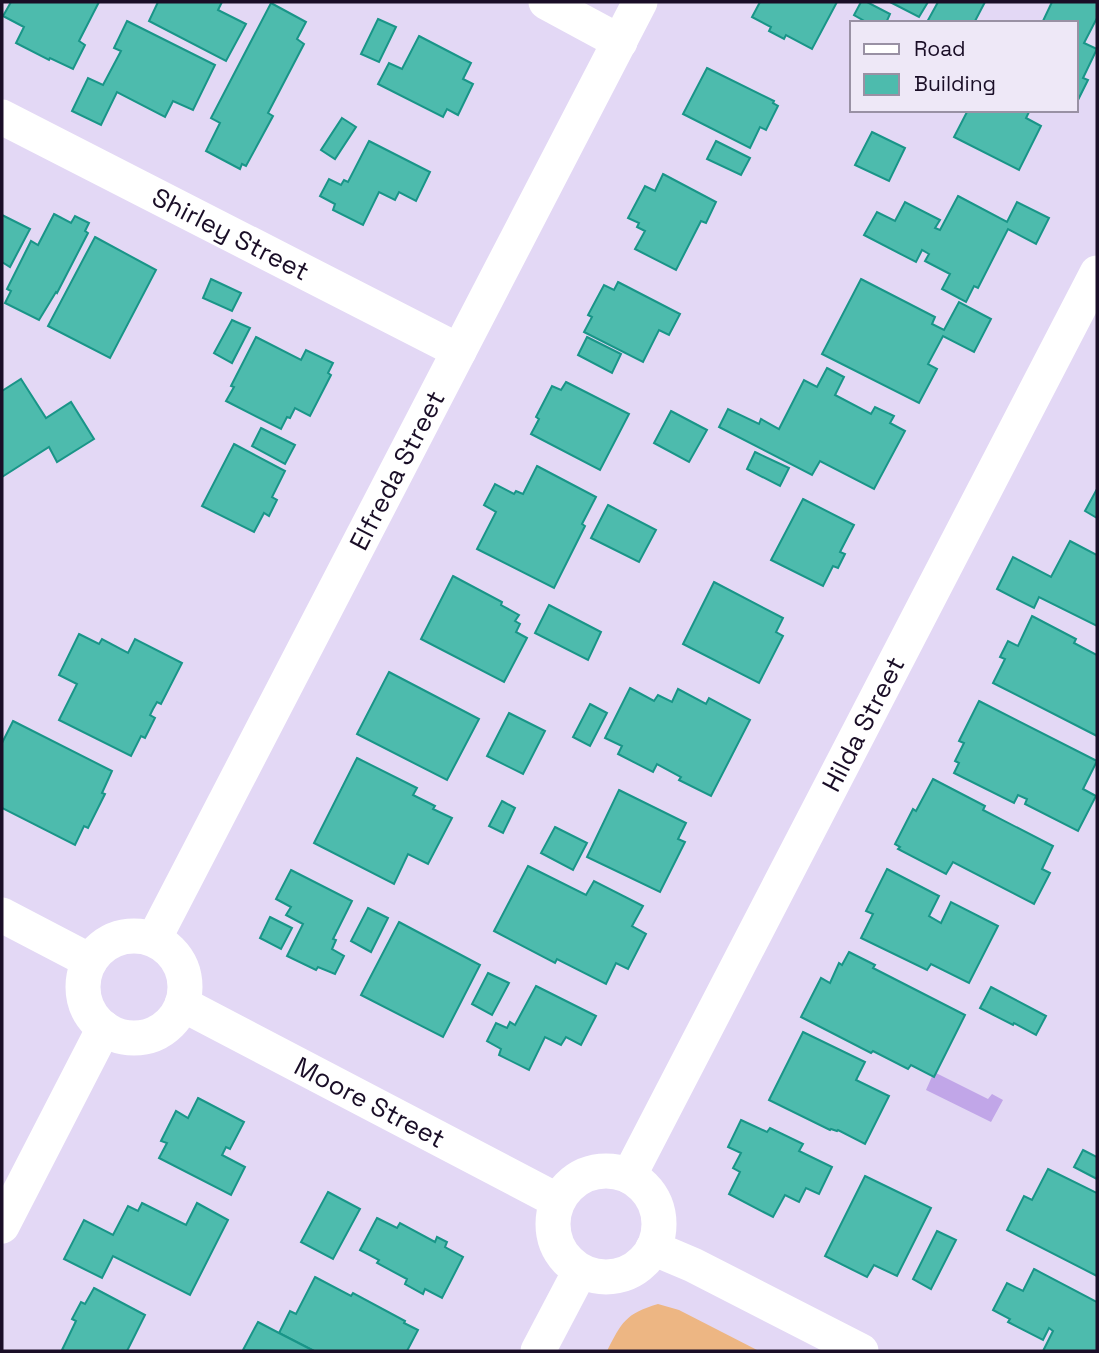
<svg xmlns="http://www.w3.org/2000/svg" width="1099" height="1353" viewBox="0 0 1099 1353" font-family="'Space Grotesk',sans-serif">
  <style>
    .green { fill: #edb683 }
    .water { fill: #c1a6e8 }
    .building { fill: #4dbbad; stroke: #199588; stroke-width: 2 }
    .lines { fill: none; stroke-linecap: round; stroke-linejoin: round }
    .street { stroke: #fff; stroke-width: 35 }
    .labels { text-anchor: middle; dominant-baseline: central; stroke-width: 5; stroke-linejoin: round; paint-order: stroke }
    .street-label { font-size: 26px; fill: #1a0e27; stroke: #eee8f7 }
  </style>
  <rect width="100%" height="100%" fill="#e3d8f5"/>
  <path class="green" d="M658,1304l21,6 80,41h-152c15,-29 18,-37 51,-47z"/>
  <polygon class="water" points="934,1072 988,1099 992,1094 1003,1100 991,1122 926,1090"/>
  <g class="building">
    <polygon points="11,2 99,2 79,41 85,45 73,69 50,58 49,60 16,43 24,27 3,16"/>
    <polygon points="158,2 222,2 218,10 246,24 226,61 149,21"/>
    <polygon points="760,2 837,2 812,49 786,35 784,39 769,31 771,27 752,17"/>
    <polygon points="861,2 867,2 890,14 886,23 868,23 854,15"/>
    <polygon points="890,2 928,2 919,17"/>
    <polygon points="938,2 985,2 974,23 929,23 927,22"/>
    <polygon points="1052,2 1097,2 1097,18 1084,43 1097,49 1083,78 1088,80 1077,102 1076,23 1042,23"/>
    <polygon points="271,3 306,22 297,39 304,44 268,113 273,116 246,166 242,164 240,169 206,151 220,123 211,118"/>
    <polygon points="378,19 396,27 379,62 361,54"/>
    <polygon points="127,21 215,65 193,110 173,101 165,117 117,92 101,125 72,111 88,78 103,85 121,51 114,48"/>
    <polygon points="419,36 471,63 463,79 473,84 458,115 447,109 443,117 378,84 389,63 402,69"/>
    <polygon points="707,68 774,101 773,103 778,106 766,130 760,127 750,148 683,114"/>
    <polygon points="968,110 1030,110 1026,118 1041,126 1019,170 954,137"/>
    <polygon points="342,118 356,127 335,159 321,150"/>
    <polygon points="872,132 905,148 889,181 855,165"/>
    <polygon points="369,141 430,172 416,201 399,192 395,200 379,192 363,225 333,210 335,204 320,196 329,179 341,185 344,180 348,182"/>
    <polygon points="716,141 750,158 741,175 707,159"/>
    <polygon points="663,174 716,202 706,223 701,221 676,270 635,249 645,231 637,227 639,223 628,218 645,186 655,191"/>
    <polygon points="958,196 1007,222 1017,202 1049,218 1036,244 1008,229 978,288 974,286 966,302 942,289 950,274 925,261 929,254 922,250 916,262 864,235 877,212 895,221 905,202 940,220 935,228 940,230"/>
    <polygon points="54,214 71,223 75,216 89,223 85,231 88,233 57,293 56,292 39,320 5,303 11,291 7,289 31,241 38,245"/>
    <polygon points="2,215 30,229 10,267 2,262"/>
    <polygon points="95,237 156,270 110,358 48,326"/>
    <polygon points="211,279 241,293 232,311 203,298"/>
    <polygon points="861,279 935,317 932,324 944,330 959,302 991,319 974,352 943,336 928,364 937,369 919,403 822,354"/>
    <polygon points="618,282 680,314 669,335 659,330 643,362 584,332 592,317 588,315 604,285 614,290"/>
    <polygon points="232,320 250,328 232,363 214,353"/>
    <polygon points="256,337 301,360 306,350 333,363 328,373 331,375 310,416 295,408 290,418 287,417 281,429 226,401 234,387 231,386"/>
    <polygon points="587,337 621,354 612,373 578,355"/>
    <polygon points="827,368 844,377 835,395 871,414 875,407 894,416 890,423 905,431 874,489 820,461 812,475 719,427 728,409 759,424 761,419 779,429 804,380 817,387"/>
    <polygon points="21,379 46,418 71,402 94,439 57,462 49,447 2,477 2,391"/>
    <polygon points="566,382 629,414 600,470 531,434 539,419 536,417 552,386 561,390"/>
    <polygon points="671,411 707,430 689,462 654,443"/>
    <polygon points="261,428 295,445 285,464 252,446"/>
    <polygon points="234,444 285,471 272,497 277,500 269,516 264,513 254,532 202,506"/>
    <polygon points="755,452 789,468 780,486 747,469"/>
    <polygon points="537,466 596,497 582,524 585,526 554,588 477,549 496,512 484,505 495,484 514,494 516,491 523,494"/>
    <polygon points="1097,489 1097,518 1085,511"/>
    <polygon points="803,499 854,525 840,552 845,554 838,568 833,566 823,586 771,560"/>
    <polygon points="608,505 656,530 639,562 591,538"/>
    <polygon points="1070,541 1097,555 1097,626 1039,597 1034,608 997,589 1013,557 1051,577"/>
    <polygon points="453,576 502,602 501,605 519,615 515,621 520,624 516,632 527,638 504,682 421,639"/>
    <polygon points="714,582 783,618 776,632 783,636 759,683 683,644"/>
    <polygon points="549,605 601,632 588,660 535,633"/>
    <polygon points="1032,616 1076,639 1074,643 1097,655 1097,736 993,683 1005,659 1000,657 1008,641 1018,646"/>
    <polygon points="79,634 99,644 102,639 128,653 135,639 182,663 161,704 157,702 153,709 150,715 155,718 145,738 141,736 131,756 59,720 77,684 59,675"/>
    <polygon points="389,672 479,719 447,780 357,734"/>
    <polygon points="630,688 654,701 658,695 672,702 678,689 706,704 709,698 750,720 711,796 679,780 681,777 657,764 653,772 618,754 622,746 605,738"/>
    <polygon points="979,701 1097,761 1083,789 1096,796 1078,831 1025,804 1027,799 1018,795 1014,803 954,773 959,763 955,761 964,743 959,741"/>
    <polygon points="590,704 607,713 590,746 573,737"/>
    <polygon points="509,713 545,731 523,774 487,756"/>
    <polygon points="13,721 112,771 102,793 105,794 88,828 84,826 75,845 2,808 2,743"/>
    <polygon points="357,758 417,788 413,795 435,806 433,809 452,818 428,864 408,854 394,884 314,843"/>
    <polygon points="933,779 985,806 983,810 1053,846 1042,869 1050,873 1034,904 953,862 946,874 898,849 900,847 895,844 913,809 916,811"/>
    <polygon points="619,790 686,823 678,839 685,842 660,892 587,857"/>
    <polygon points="502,801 515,808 503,833 489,826"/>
    <polygon points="555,827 587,843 573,870 541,853"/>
    <polygon points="528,866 586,895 594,881 643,906 632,926 646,934 628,969 616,963 606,984 557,959 555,963 494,931"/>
    <polygon points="887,869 939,896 929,916 941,923 951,902 998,926 969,983 931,964 927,970 861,938 873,914 866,911"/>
    <polygon points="291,870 352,901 333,939 336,940 332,949 344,956 335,974 318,967 316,970 287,956 303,924 286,915 291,907 276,899"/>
    <polygon points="368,908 388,918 371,952 351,941"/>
    <polygon points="270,917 292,928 281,949 260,938"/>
    <polygon points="399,922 480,965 443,1037 361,995"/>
    <polygon points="849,952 875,965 873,968 965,1015 934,1077 911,1065 908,1069 873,1051 871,1053 801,1017 821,978 830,983 839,963 842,965"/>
    <polygon points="488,973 509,983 492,1015 472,1004"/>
    <polygon points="536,986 596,1016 581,1045 566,1037 561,1045 545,1037 529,1070 499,1055 501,1049 487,1041 496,1023 507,1028 510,1022 515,1025"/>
    <polygon points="991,987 1046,1016 1036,1035 1014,1023 1013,1025 980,1008"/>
    <polygon points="803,1032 865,1062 856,1080 889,1096 865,1144 838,1130 837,1131 831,1129 830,1130 769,1100"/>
    <polygon points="198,1098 244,1122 230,1149 226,1147 222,1155 245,1167 231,1195 159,1158 167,1143 161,1141 176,1111 188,1118"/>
    <polygon points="741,1120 767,1132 770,1128 803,1144 799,1151 832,1167 819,1194 806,1188 799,1202 785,1195 773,1217 729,1194 740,1172 733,1168 741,1153 728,1147"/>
    <polygon points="1083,1150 1097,1157 1097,1179 1074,1167"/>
    <polygon points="1048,1169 1097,1193 1097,1276 1007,1230 1024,1196 1032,1200"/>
    <polygon points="865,1176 931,1208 897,1276 874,1265 867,1277 825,1256"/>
    <polygon points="328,1192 360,1209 333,1259 301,1242"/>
    <polygon points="142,1203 186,1225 197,1203 228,1220 190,1295 113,1256 102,1278 64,1259 84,1220 113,1235 128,1206 138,1211"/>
    <polygon points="377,1218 397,1228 400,1223 435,1242 437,1237 447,1242 445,1247 463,1257 442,1298 425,1289 423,1294 405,1284 407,1279 377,1263 379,1260 360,1250"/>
    <polygon points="937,1231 956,1240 931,1289 913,1279"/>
    <polygon points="1034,1269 1097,1302 1097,1351 1043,1351 1053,1331 1049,1328 1043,1340 1008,1322 1010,1319 993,1310 1007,1283 1023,1291"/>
    <polygon points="315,1277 351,1296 353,1293 405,1321 404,1323 418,1330 407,1351 314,1351 279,1333 290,1311 296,1314"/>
    <polygon points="94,1288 145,1315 127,1351 65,1351 62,1350 76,1321 72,1319 81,1302 85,1304"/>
    <polygon points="258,1322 279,1333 314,1351 243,1350"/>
  </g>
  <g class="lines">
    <g class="street">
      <polyline points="546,2 620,42"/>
      <path id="s1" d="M2,117l457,234"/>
      <polyline points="2,915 90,961"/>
      <circle cx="134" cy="987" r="51"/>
      <path id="s2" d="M154,939l486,-937"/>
      <path id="s3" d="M182,1004l376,197"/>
      <circle cx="606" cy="1224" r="53"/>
      <path id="s4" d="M629,1176l468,-903"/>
      <polyline points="2,1226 104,1028"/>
      <polyline points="653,1248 693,1265 861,1351"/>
      <polyline points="538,1351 580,1271"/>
    </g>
  </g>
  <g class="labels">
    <g class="street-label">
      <text stroke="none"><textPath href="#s1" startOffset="257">Shirley Street</textPath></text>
      <text stroke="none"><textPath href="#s2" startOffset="528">Elfreda Street</textPath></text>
      <text stroke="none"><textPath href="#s4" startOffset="509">Hilda Street</textPath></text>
      <text stroke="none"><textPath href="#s3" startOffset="212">Moore Street</textPath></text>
    </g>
  </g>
  <rect width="1099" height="1353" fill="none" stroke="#1a0e27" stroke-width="7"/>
  <rect x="850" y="21" width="228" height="91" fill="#eee8f7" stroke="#9991a4" stroke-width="2"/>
  <rect x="864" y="44" width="35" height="10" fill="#ffffff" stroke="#9991a4" stroke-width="2"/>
  <text x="914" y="56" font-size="21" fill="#1a0e27">Road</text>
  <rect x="864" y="74" width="35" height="21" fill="#4dbbad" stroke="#9991a4" stroke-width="2"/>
  <text x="914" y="91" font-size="21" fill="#1a0e27">Building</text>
</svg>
